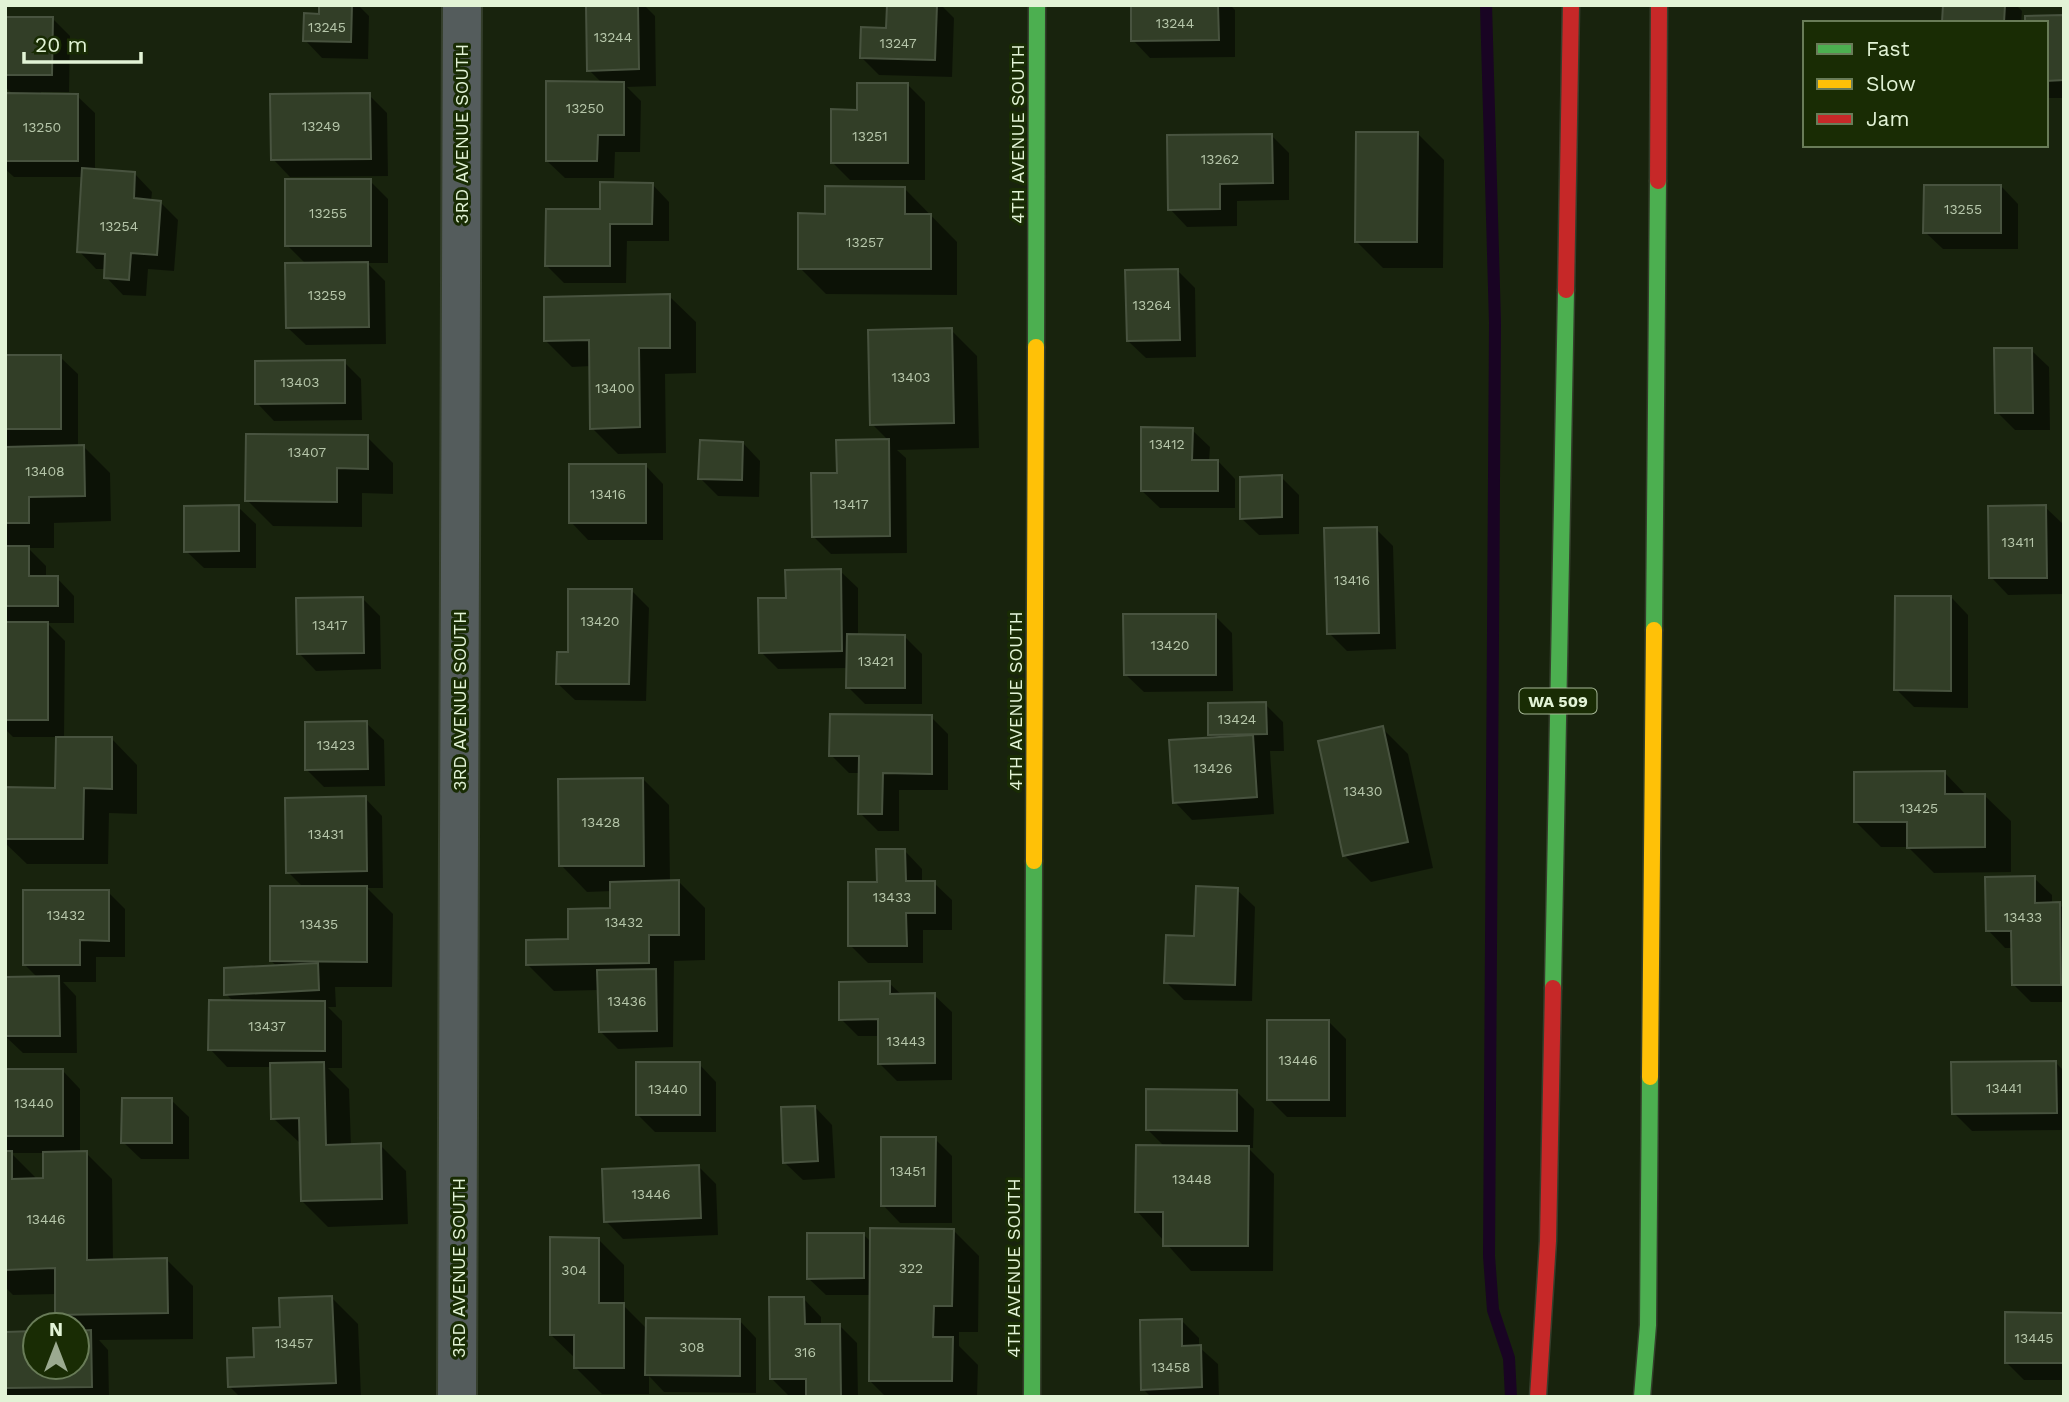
<svg xmlns="http://www.w3.org/2000/svg" width="2069" height="1402" viewBox="0 0 2069 1402" font-family="'Work Sans',sans-serif">
  <style>
    .shadow { fill: #0007; fill-rule: evenodd }
    .lines { fill: none; stroke-linecap: round; stroke-linejoin: round }
    .stream { stroke: #190423; stroke-width: 12 }
    .building { fill: #323e27; stroke: #48533f; stroke-width: 2 }
    .street-casing { stroke: #343e2b; stroke-width: 42 }
    .fast-casing { stroke: #343e2b; stroke-width: 19 }
    .slow-casing { stroke: #343e2b; stroke-width: 19 }
    .jam-casing { stroke: #343e2b; stroke-width: 19 }
    .street { stroke: #545c5c; stroke-width: 38 }
    .fast { stroke: #4caf50; stroke-width: 16 }
    .slow { stroke: #ffc107; stroke-width: 16 }
    .jam { stroke: #c62828; stroke-width: 16 }
    .labels { text-anchor: middle; dominant-baseline: central; stroke-width: 6; stroke-linejoin: round; paint-order: stroke }
    .number-label { font-size: 14px; fill: #b6c6aa }
    .shield { fill: #192c04; stroke: #a6b797; stroke-width: 2 }
    .shield-label { font-size: 16px; font-weight: bold; fill: #e2f3d6 }
    .street-label { font-size: 18px; fill: #e2f3d6; stroke: #192c04 }
  </style>
  <rect width="100%" height="100%" fill="#18230d"/>
  <g class="shadow">
    <polygon points="321,5 358,5 369,16 368,59 322,58 305,40 320,16"/>
    <polygon points="587,5 644,5 655,16 656,86 627,87 641,101 640,152 615,152 614,178 565,178 547,161 602,83 589,70"/>
    <polygon points="888,5 941,5 954,18 952,77 879,75 862,58 887,30"/>
    <polygon points="1133,5 1230,5 1235,10 1235,57 1150,58 1133,40"/>
    <polygon points="1945,5 2016,5 2022,11 2021,23 1945,23"/>
    <polygon points="2064,17 2064,98 2046,98 2046,23"/>
    <polygon points="5,19 53,19 70,36 69,92 41,92 41,95 77,96 95,113 95,171 135,174 152,192 151,202 160,202 178,220 174,271 148,269 146,296 123,295 106,277 106,269 96,269 79,251 83,177 14,177 5,169 5,95 14,95 5,87"/>
    <polygon points="908,85 925,102 925,180 850,180 833,163 859,111"/>
    <polygon points="369,95 387,113 388,176 290,177 273,159"/>
    <polygon points="1418,134 1444,160 1443,268 1383,268 1357,242"/>
    <polygon points="1271,135 1289,153 1289,200 1237,201 1237,226 1187,227 1170,209"/>
    <polygon points="370,181 388,199 388,263 367,263 385,281 386,344 306,345 288,328 306,264 287,245"/>
    <polygon points="652,184 669,202 669,241 627,241 626,283 564,283 546,265 602,211"/>
    <polygon points="2001,186 2018,204 2018,249 1943,249 1925,232"/>
    <polygon points="904,188 957,242 957,295 826,294 800,268 826,216"/>
    <polygon points="1178,271 1195,288 1196,357 1146,358 1128,341"/>
    <polygon points="669,296 696,322 696,373 665,374 666,453 618,454 592,428 591,366 572,367 546,341"/>
    <polygon points="951,330 977,356 979,448 897,450 906,458 907,553 831,554 814,537 839,474 889,441 872,424"/>
    <polygon points="2031,350 2049,367 2050,430 2015,430 1997,412"/>
    <polygon points="5,357 60,357 78,374 78,447 84,447 110,473 111,521 54,523 54,548 28,548 46,566 46,578 57,578 74,596 74,623 47,623 65,641 64,738 111,738 137,765 137,814 109,813 108,864 27,864 5,843 5,789 57,790 58,737 13,737 5,729"/>
    <polygon points="344,362 361,379 362,420 274,421 257,403"/>
    <polygon points="1192,430 1210,447 1209,461 1218,461 1235,479 1235,508 1160,508 1142,491"/>
    <polygon points="367,437 393,463 393,494 362,493 362,527 273,526 247,500"/>
    <polygon points="743,443 760,461 759,497 718,496 700,478"/>
    <polygon points="646,466 663,484 663,540 588,540 571,522"/>
    <polygon points="1281,477 1299,495 1299,534 1259,535 1241,518"/>
    <polygon points="238,507 256,524 256,568 204,568 186,551"/>
    <polygon points="2045,507 2063,524 2064,594 2008,595 1991,577"/>
    <polygon points="1376,529 1393,546 1396,649 1347,651 1329,633"/>
    <polygon points="840,571 858,588 858,636 905,637 922,654 922,704 865,704 848,687 848,668 778,669 761,652 787,599"/>
    <polygon points="632,591 649,608 646,701 575,700 557,683 569,654"/>
    <polygon points="1951,597 1968,615 1968,708 1914,707 1896,689"/>
    <polygon points="363,599 380,616 381,669 316,671 299,653"/>
    <polygon points="1215,616 1232,633 1233,691 1144,692 1126,675"/>
    <polygon points="1265,704 1283,722 1284,751 1270,751 1274,814 1192,820 1175,802 1215,739 1210,734"/>
    <polygon points="931,717 948,734 948,790 899,790 899,831 878,831 860,813 860,773 849,773 831,755"/>
    <polygon points="366,723 384,740 385,786 324,787 306,769"/>
    <polygon points="1382,728 1408,754 1433,868 1371,882 1345,856 1320,742"/>
    <polygon points="1945,773 1967,796 1984,795 2011,821 2011,872 1934,873 1908,847 1881,847 1855,821"/>
    <polygon points="643,779 669,805 670,882 679,882 705,908 705,960 674,961 673,1047 618,1049 600,1031 600,990 554,991 528,965 570,941 612,909 612,891 587,892 561,865"/>
    <polygon points="365,798 382,816 383,888 367,888 393,914 392,987 335,987 336,1007 328,1007 342,1021 342,1068 328,1068 349,1089 351,1146 380,1145 406,1171 408,1224 328,1227 302,1201 301,1144 273,1118 271,1067 227,1067 210,1049 234,1002 226,994 278,967 271,961 304,888 288,872"/>
    <polygon points="905,851 922,869 922,883 934,883 952,900 952,930 923,930 923,963 868,963 850,945 879,883"/>
    <polygon points="2034,878 2052,895 2052,904 2059,904 2064,909 2064,1002 2031,1002 2014,985 2013,948 2005,948 1988,930"/>
    <polygon points="1237,890 1255,907 1252,1001 1184,1000 1166,982 1196,938"/>
    <polygon points="108,892 125,909 125,957 96,957 96,982 63,982 76,996 77,1053 23,1053 5,1036 38,978 25,965"/>
    <polygon points="889,983 902,995 934,995 952,1012 952,1080 897,1081 880,1064 880,1036 858,1036 841,1019"/>
    <polygon points="1328,1021 1346,1039 1346,1117 1287,1117 1269,1099"/>
    <polygon points="2056,1063 2064,1071 2064,1130 1972,1131 1954,1113"/>
    <polygon points="699,1064 716,1082 716,1132 655,1132 637,1114"/>
    <path d="M5,1071h58l17,18v64h6l26,26 1,82 54,-1 26,26v53l-94,1 9,10 1,47h-104v-63l30,-1v34h42v-42h-9l-11,-10v-21l-44,1 -8,-8zM11,1153h33v27l-7,-1z"/>
    <polygon points="1236,1091 1254,1109 1253,1148 1248,1148 1274,1174 1273,1271 1191,1271 1137,1211 1165,1147 1148,1130"/>
    <polygon points="171,1100 189,1117 189,1159 141,1159 123,1142"/>
    <polygon points="815,1107 832,1125 835,1178 803,1180 785,1163"/>
    <polygon points="935,1139 952,1156 952,1223 900,1223 883,1205"/>
    <polygon points="698,1166 716,1184 718,1235 623,1239 606,1221"/>
    <polygon points="953,1230 979,1256 978,1332 959,1332 959,1346 978,1365 977,1397 886,1397 870,1381 871,1295 826,1295 808,1278 863,1234 872,1243"/>
    <polygon points="598,1239 624,1265 624,1306 647,1329 739,1320 756,1338 756,1393 664,1392 649,1376 649,1394 602,1394 576,1368 576,1359 551,1335"/>
    <polygon points="332,1298 358,1324 361,1397 240,1397 230,1387 281,1329"/>
    <polygon points="804,1299 821,1317 821,1326 840,1326 857,1343 858,1397 789,1396 772,1379"/>
    <polygon points="2064,1314 2064,1380 2024,1380 2007,1363"/>
    <polygon points="1181,1320 1199,1338 1199,1347 1218,1364 1219,1397 1151,1397 1143,1389"/>
  </g>
  <g class="lines">
    <polyline class="stream" points="1486,5 1495,323 1489,1256 1493,1310 1509,1358 1511,1397"/>
  </g>
  <g class="building">
    <polygon points="319,5 352,5 351,42 303,41 304,13 319,14"/>
    <polygon points="586,5 638,5 639,69 587,71"/>
    <polygon points="887,5 937,5 935,60 860,58 861,27 886,28"/>
    <polygon points="1131,5 1218,5 1219,40 1131,41"/>
    <polygon points="1943,5 2005,5 2004,23 1942,22"/>
    <polygon points="2064,15 2064,80 2046,81 2046,23 2025,23 2025,16"/>
    <polygon points="5,17 53,17 52,75 5,75"/>
    <polygon points="546,81 624,82 624,135 598,135 597,161 546,161"/>
    <polygon points="857,83 908,83 908,163 831,163 831,109 857,110"/>
    <polygon points="5,93 78,94 78,161 5,161"/>
    <polygon points="370,93 371,159 271,160 270,94"/>
    <polygon points="1356,132 1418,132 1417,242 1355,242"/>
    <polygon points="1272,134 1273,183 1220,184 1220,209 1168,210 1167,135"/>
    <polygon points="82,168 135,172 134,198 161,201 157,255 131,253 129,280 104,278 105,254 77,252"/>
    <rect x="285" y="179" width="86" height="67"/>
    <polygon points="600,182 653,183 652,224 610,224 610,266 545,266 546,209 600,209"/>
    <polygon points="1924,185 2001,185 2001,233 1923,233"/>
    <polygon points="825,186 905,187 905,214 931,214 931,269 798,269 798,213 825,214"/>
    <polygon points="368,262 369,327 286,328 285,263"/>
    <polygon points="1178,269 1180,340 1127,341 1125,270"/>
    <polygon points="670,294 670,348 639,348 640,427 590,429 589,340 544,341 544,297"/>
    <polygon points="952,328 954,423 870,425 868,330"/>
    <polygon points="1994,348 2032,348 2033,413 1995,413"/>
    <rect x="5" y="355" width="56" height="74"/>
    <polygon points="345,360 345,403 255,404 255,361"/>
    <polygon points="1141,427 1193,428 1192,460 1218,460 1218,491 1141,491"/>
    <polygon points="246,434 368,435 368,469 337,468 337,502 245,501"/>
    <polygon points="889,439 890,536 812,537 811,473 837,473 836,440"/>
    <polygon points="700,440 743,442 742,480 698,479"/>
    <polygon points="84,445 85,496 29,497 29,523 5,523 5,447"/>
    <rect x="569" y="464" width="77" height="59"/>
    <polygon points="1282,475 1282,517 1240,519 1240,477"/>
    <polygon points="239,505 239,551 184,552 184,506"/>
    <polygon points="2046,505 2047,578 1989,578 1988,506"/>
    <polygon points="1377,527 1379,633 1327,634 1324,528"/>
    <polygon points="5,546 29,546 29,576 58,576 58,606 5,606"/>
    <polygon points="841,569 842,651 759,653 758,598 786,598 785,570"/>
    <polygon points="568,589 632,589 629,684 556,684 557,652 568,652"/>
    <polygon points="1895,596 1951,596 1951,691 1894,690"/>
    <polygon points="363,597 364,653 297,654 296,598"/>
    <polygon points="1123,614 1216,614 1216,675 1124,675"/>
    <rect x="5" y="622" width="43" height="98"/>
    <polygon points="847,634 905,635 905,688 846,688"/>
    <polygon points="1266,702 1267,734 1208,735 1208,703"/>
    <polygon points="830,714 932,715 932,774 883,773 882,814 858,814 859,756 829,756"/>
    <polygon points="367,721 368,769 305,770 305,722"/>
    <polygon points="1383,726 1408,842 1343,856 1318,741"/>
    <polygon points="1253,735 1257,797 1173,803 1169,740"/>
    <polygon points="56,737 112,737 112,789 84,788 83,839 5,839 5,787 55,788"/>
    <polygon points="1945,771 1945,794 1985,794 1985,847 1907,848 1907,822 1854,822 1854,772"/>
    <polygon points="643,778 644,866 559,866 558,779"/>
    <polygon points="366,796 367,871 286,873 285,798"/>
    <polygon points="876,849 905,849 906,881 935,881 935,913 906,913 907,946 848,946 848,882 877,882"/>
    <polygon points="2035,876 2035,903 2060,902 2061,985 2012,985 2011,931 1986,931 1985,877"/>
    <polygon points="679,880 679,935 649,935 649,963 526,965 526,940 568,939 568,909 610,908 610,882"/>
    <polygon points="270,886 367,886 367,962 270,961"/>
    <polygon points="1196,886 1238,888 1235,985 1164,983 1166,935 1194,936"/>
    <polygon points="23,890 109,890 109,941 80,940 80,965 23,965"/>
    <polygon points="318,963 319,990 224,995 224,968"/>
    <polygon points="656,969 657,1031 599,1032 597,970"/>
    <polygon points="59,976 60,1036 5,1036 5,977"/>
    <polygon points="890,981 890,994 935,993 935,1063 878,1064 878,1019 839,1020 839,982"/>
    <polygon points="209,1000 325,1001 325,1051 208,1050"/>
    <rect x="1267" y="1020" width="62" height="80"/>
    <polygon points="2056,1061 2057,1113 1952,1114 1951,1062"/>
    <polygon points="324,1062 326,1145 381,1143 382,1199 301,1201 299,1118 271,1119 270,1063"/>
    <rect x="636" y="1062" width="64" height="53"/>
    <rect x="5" y="1069" width="58" height="67"/>
    <polygon points="1146,1089 1237,1090 1237,1131 1146,1130"/>
    <polygon points="122,1098 172,1098 172,1143 121,1143"/>
    <polygon points="815,1106 818,1161 783,1163 781,1107"/>
    <polygon points="881,1137 936,1137 935,1206 881,1206"/>
    <polygon points="1136,1145 1249,1146 1248,1246 1163,1246 1163,1212 1135,1212"/>
    <polygon points="5,1151 12,1151 12,1179 43,1178 43,1152 87,1151 87,1260 167,1258 168,1313 55,1315 55,1268 5,1270"/>
    <polygon points="699,1165 701,1218 604,1222 602,1169"/>
    <polygon points="870,1228 954,1229 952,1306 934,1306 933,1337 953,1337 952,1381 869,1381"/>
    <polygon points="807,1233 864,1233 864,1278 807,1279"/>
    <polygon points="550,1237 599,1238 599,1303 624,1303 624,1368 574,1368 574,1335 550,1335"/>
    <polygon points="332,1296 336,1383 228,1387 227,1358 254,1357 253,1328 280,1327 279,1298"/>
    <polygon points="769,1297 804,1297 805,1324 840,1324 841,1397 806,1397 806,1379 770,1379"/>
    <polygon points="2005,1312 2064,1313 2064,1363 2005,1363"/>
    <polygon points="646,1318 740,1319 740,1376 645,1375"/>
    <polygon points="1182,1319 1182,1346 1201,1345 1202,1387 1141,1390 1140,1320"/>
    <polygon points="91,1330 92,1387 5,1388 5,1332 35,1331 35,1367 77,1367 77,1331"/>
  </g>
  <g class="lines">
    <defs>
      <polyline id="street" points="457,1397 462,5"/>
      <g id="fast">
        <polyline points="1036,347 1037,5"/>
        <polyline points="1654,630 1658,181"/>
        <polyline points="1553,988 1566,290"/>
        <polyline points="1032,1397 1034,861"/>
        <polyline points="1642,1397 1648,1325 1650,1077"/>
      </g>
      <g id="slow">
        <polyline points="1034,861 1036,347"/>
        <polyline points="1650,1077 1654,630"/>
      </g>
      <g id="jam">
        <polyline points="1658,181 1659,5"/>
        <polyline points="1566,290 1571,5"/>
        <polyline points="1538,1397 1548,1241 1553,988"/>
      </g>
    </defs>
    <use href="#street" class="street-casing"/>
    <use href="#fast" class="fast-casing"/>
    <use href="#slow" class="slow-casing"/>
    <use href="#jam" class="jam-casing"/>
    <use href="#street" class="street"/>
    <use href="#fast" class="fast"/>
    <use href="#slow" class="slow"/>
    <use href="#jam" class="jam"/>
  </g>
  <g class="labels">
    <g class="number-label">
      <text x="1175" y="23">13244</text>
      <text x="327" y="27">13245</text>
      <text x="613" y="37">13244</text>
      <text x="898" y="43">13247</text>
      <text x="585" y="108">13250</text>
      <text x="321" y="126">13249</text>
      <text x="42" y="127">13250</text>
      <text x="870" y="136">13251</text>
      <text x="1220" y="159">13262</text>
      <text x="1963" y="209">13255</text>
      <text x="328" y="213">13255</text>
      <text x="119" y="226">13254</text>
      <text x="865" y="242">13257</text>
      <text x="327" y="295">13259</text>
      <text x="1152" y="305">13264</text>
      <text x="911" y="377">13403</text>
      <text x="300" y="382">13403</text>
      <text x="615" y="388">13400</text>
      <text x="1167" y="444">13412</text>
      <text x="307" y="452">13407</text>
      <text x="45" y="471">13408</text>
      <text x="608" y="494">13416</text>
      <text x="851" y="504">13417</text>
      <text x="2018" y="542">13411</text>
      <text x="1352" y="580">13416</text>
      <text x="600" y="621">13420</text>
      <text x="330" y="625">13417</text>
      <text x="1170" y="645">13420</text>
      <text x="876" y="661">13421</text>
      <text x="1237" y="719">13424</text>
      <text x="336" y="745">13423</text>
      <text x="1213" y="768">13426</text>
      <text x="1363" y="791">13430</text>
      <text x="1919" y="808">13425</text>
      <text x="601" y="822">13428</text>
      <text x="326" y="834">13431</text>
      <text x="892" y="897">13433</text>
      <text x="66" y="915">13432</text>
      <text x="2023" y="917">13433</text>
      <text x="624" y="922">13432</text>
      <text x="319" y="924">13435</text>
      <text x="627" y="1001">13436</text>
      <text x="267" y="1026">13437</text>
      <text x="906" y="1041">13443</text>
      <text x="1298" y="1060">13446</text>
      <text x="2004" y="1088">13441</text>
      <text x="668" y="1089">13440</text>
      <text x="34" y="1103">13440</text>
      <text x="908" y="1171">13451</text>
      <text x="1192" y="1179">13448</text>
      <text x="651" y="1194">13446</text>
      <text x="46" y="1219">13446</text>
      <text x="911" y="1268">322</text>
      <text x="574" y="1270">304</text>
      <text x="2034" y="1338">13445</text>
      <text x="294" y="1343">13457</text>
      <text x="692" y="1347">308</text>
      <text x="805" y="1352">316</text>
      <text x="1171" y="1367">13458</text>
    </g>
    <rect class="shield" x="1519.5" y="688.5" width="77" height="25" rx="5"/>
    <g class="shield-label">
      <text x="1558" y="701">WA 509</text>
    </g>
    <g class="street-label">
      <text transform="translate(461 134) rotate(-90)">3RD AVENUE SOUTH</text>
      <text transform="translate(1017 134) rotate(-90)">4TH AVENUE SOUTH</text>
      <text transform="translate(459 701) rotate(-90)">3RD AVENUE SOUTH</text>
      <text transform="translate(1015 701) rotate(-90)">4TH AVENUE SOUTH</text>
      <text transform="translate(458 1268) rotate(-90)">3RD AVENUE SOUTH</text>
      <text transform="translate(1013 1268) rotate(-90)">4TH AVENUE SOUTH</text>
    </g>
  </g>
  <rect width="2069" height="1402" fill="none" stroke="#e2f3d6" stroke-width="14"/>
  <rect x="1803" y="21" width="245" height="126" fill="#192c04" stroke="#697c58" stroke-width="2"/>
  <rect x="1817" y="44" width="35" height="10" fill="#4caf50" stroke="#697c58" stroke-width="2"/>
  <text x="1866" y="56" font-size="21" fill="#e2f3d6">Fast</text>
  <rect x="1817" y="79" width="35" height="10" fill="#ffc107" stroke="#697c58" stroke-width="2"/>
  <text x="1866" y="91" font-size="21" fill="#e2f3d6">Slow</text>
  <rect x="1817" y="114" width="35" height="10" fill="#c62828" stroke="#697c58" stroke-width="2"/>
  <text x="1866" y="126" font-size="21" fill="#e2f3d6">Jam</text>
  <g transform="translate(56 1346)"><circle r="33" fill="#192c04" stroke="#697c58" stroke-width="2"/>
  <path d="M0-5L12 26L0 18L-12 26Z" fill="#9baa90"/>
  <text y="-10" font-size="19" font-weight="bold" text-anchor="middle" fill="#e2f3d6">N</text>
  </g>
  <path d="M24 52v10h117v-10" fill="none" stroke="#e2f3d6" stroke-width="3.5"/>
  <text x="35" y="52" font-size="21" fill="#e2f3d6" stroke="#192c04" stroke-width="5" paint-order="stroke">20 m</text>
</svg>
